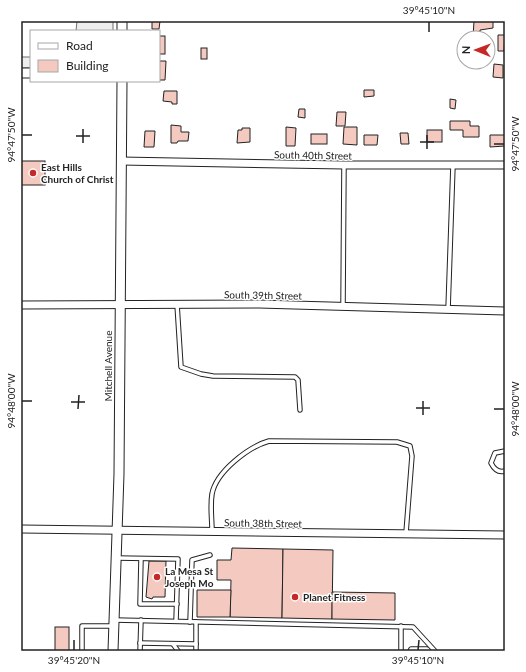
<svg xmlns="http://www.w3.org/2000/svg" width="526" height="672" viewBox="0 0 526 672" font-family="Lato,sans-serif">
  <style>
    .green { fill: #eee; stroke: #6f6f6f }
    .building { fill: #f3c9c0; stroke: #222 }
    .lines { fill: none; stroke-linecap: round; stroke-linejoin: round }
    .lane-casing { stroke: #222; stroke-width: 5.5 }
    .street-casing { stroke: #222; stroke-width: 9 }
    .secondary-casing { stroke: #222; stroke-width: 11 }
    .lane { stroke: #fff; stroke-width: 3.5 }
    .street { stroke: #fff; stroke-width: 7 }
    .secondary { stroke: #fff; stroke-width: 9 }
    .ticks { fill: none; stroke: #222; stroke-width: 1.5 }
    .poi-dot { fill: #c62828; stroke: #fff; stroke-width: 1.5 }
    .labels { text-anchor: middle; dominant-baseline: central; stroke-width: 3; stroke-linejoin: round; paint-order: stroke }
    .street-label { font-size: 10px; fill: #222; stroke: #fff }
    .poi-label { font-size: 10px; font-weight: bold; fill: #222; stroke: #fff; text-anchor: start }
    .neatline { fill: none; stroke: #222; stroke-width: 1.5 }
    .ticks-label { font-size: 10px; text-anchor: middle; fill: #222 }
  </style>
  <rect width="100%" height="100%" fill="#fff"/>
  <g class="green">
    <polygon points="77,21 113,21 113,31 76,31"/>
    <rect x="21" y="57" width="10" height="11"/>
  </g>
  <g class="building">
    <polygon points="152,21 160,21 159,29 152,29"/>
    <polygon points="474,21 493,21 493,28 480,30 480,37 473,37"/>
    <polygon points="498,35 505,35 504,51 498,51"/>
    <rect x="159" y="36" width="6" height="18"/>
    <rect x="201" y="48" width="6" height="11"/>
    <polygon points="159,61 166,61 165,80 159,80"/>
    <polygon points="494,64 503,65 503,78 493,77"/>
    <polygon points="364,90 374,90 374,96 364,97"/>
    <polygon points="164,91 177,91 177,104 172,104 172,102 163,101"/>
    <polygon points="450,99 456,100 455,109 450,108"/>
    <polygon points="299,109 305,109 305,118 298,117"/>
    <polygon points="337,112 346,112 345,126 336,126"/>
    <polygon points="450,121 470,121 470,126 479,126 479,137 463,137 463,130 450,130"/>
    <polygon points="171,125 181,126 181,132 189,132 188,141 178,141 177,143 171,143"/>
    <polygon points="286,127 296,128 295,146 286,146"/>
    <polygon points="344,127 357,127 357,145 343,144"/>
    <polygon points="242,128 250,128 250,142 237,143 238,130 242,130"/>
    <rect x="427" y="130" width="15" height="12"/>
    <polygon points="145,131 155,131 154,147 144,147"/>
    <polygon points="400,133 408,133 409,144 401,144"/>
    <rect x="311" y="134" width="16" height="10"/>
    <polygon points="364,135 378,135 377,145 364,145"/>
    <polygon points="490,135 505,135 505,146 490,147"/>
    <rect x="21" y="161" width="24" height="24"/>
    <polygon points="232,548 283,549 282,618 230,617 231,580 217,580 217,560 231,560"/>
    <polygon points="283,549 333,550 332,619 282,618"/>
    <polygon points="149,561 166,561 165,597 153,597 152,599 146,597"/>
    <polygon points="197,590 231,590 230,617 197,617"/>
    <polygon points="332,592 395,593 395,620 332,619"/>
    <rect x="55" y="627" width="14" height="24"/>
  </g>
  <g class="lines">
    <defs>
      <g id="lane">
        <polyline points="177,304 181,367 201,374 213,376 295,377 298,380 300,410"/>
        <polyline points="343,306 344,165"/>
        <polyline points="448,310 453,165"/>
        <path d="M505,451l-10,2 -4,10c3,6 7,10 14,8"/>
        <path d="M212,531c0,-12 -2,-25 0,-37 4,-22 36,-47 57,-53l128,1 13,4 2,10 -6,77"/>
        <polyline points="117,558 178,559 176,621"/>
        <polyline points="141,559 140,604 177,604"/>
        <polyline points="115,620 413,627 435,651"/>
        <polyline points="190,622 192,560 210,555"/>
        <polyline points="140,643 196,644"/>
        <polyline points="173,644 178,651"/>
        <polyline points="82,651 82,626 113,626"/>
        <polyline points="140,651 141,620"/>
        <polyline points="196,651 196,622"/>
        <polyline points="401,651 401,626"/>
        <polyline points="410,651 411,649 427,649 429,651"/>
      </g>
      <g id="street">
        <polyline points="121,161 344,165 505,165"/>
        <polyline points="21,305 259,304 505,311"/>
        <polyline points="21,529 505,535"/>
      </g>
      <g id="secondary">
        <polyline points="122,31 122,21"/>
        <polyline points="21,73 31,73"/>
        <polyline points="113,651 119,474 122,81"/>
      </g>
    </defs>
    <use href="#lane" class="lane-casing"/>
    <use href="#street" class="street-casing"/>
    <use href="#secondary" class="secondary-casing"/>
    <use href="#lane" class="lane"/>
    <use href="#street" class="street"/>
    <use href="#secondary" class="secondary"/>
  </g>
  <path class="ticks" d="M429,32v-10M22,135h10M76,136h14M420,142h14M83,143v-14M494,144h10M427,149v-14M22,401h10M71,402h14M416,408h14M78,409l1,-14M494,409h10M423,415v-14M74,650v-10M418,650l1,-10"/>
  <g class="poi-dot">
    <circle cx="33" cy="173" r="4"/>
    <circle cx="157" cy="577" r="4"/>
    <circle cx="295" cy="597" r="4"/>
  </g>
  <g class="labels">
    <g class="street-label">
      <text transform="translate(313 155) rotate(1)">South 40th Street</text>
      <text transform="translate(263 295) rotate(1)">South 39th Street</text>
      <text transform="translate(108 366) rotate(-90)">Mitchell Avenue</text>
      <text transform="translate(263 523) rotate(1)">South 38th Street</text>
    </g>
    <g class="poi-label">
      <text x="41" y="167">East Hills<tspan x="41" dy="12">Church of Christ</tspan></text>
      <text x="165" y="571">La Mesa St<tspan x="165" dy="12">Joseph Mo</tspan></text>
      <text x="303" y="597">Planet Fitness</text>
    </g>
  </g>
  <rect width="526" height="672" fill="none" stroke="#ffffff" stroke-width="44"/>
  <rect x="30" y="30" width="130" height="52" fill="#ffffff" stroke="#a7a7a7"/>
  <rect x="38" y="43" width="20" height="6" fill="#ffffff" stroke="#a7a7a7"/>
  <text x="66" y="50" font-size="12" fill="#222222">Road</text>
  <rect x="38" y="60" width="20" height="12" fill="#f3c9c0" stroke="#a7a7a7"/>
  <text x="66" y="70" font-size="12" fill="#222222">Building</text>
  <g transform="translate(476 50) rotate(271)"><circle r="19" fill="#ffffff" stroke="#a7a7a7"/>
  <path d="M0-3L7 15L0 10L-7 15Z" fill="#c62828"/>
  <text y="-6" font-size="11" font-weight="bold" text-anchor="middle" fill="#222222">N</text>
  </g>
  <rect x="22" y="22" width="482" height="628" class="neatline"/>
  <g class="ticks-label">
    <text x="429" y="14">39°45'10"N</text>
    <text transform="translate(11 135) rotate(-90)" y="4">94°47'50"W</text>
    <text transform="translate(515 144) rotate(-90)" y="4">94°47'50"W</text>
    <text transform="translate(11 401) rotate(-90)" y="4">94°48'00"W</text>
    <text transform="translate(515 409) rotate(-90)" y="4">94°48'00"W</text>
    <text x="74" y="664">39°45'20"N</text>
    <text x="418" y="664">39°45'10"N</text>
  </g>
</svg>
